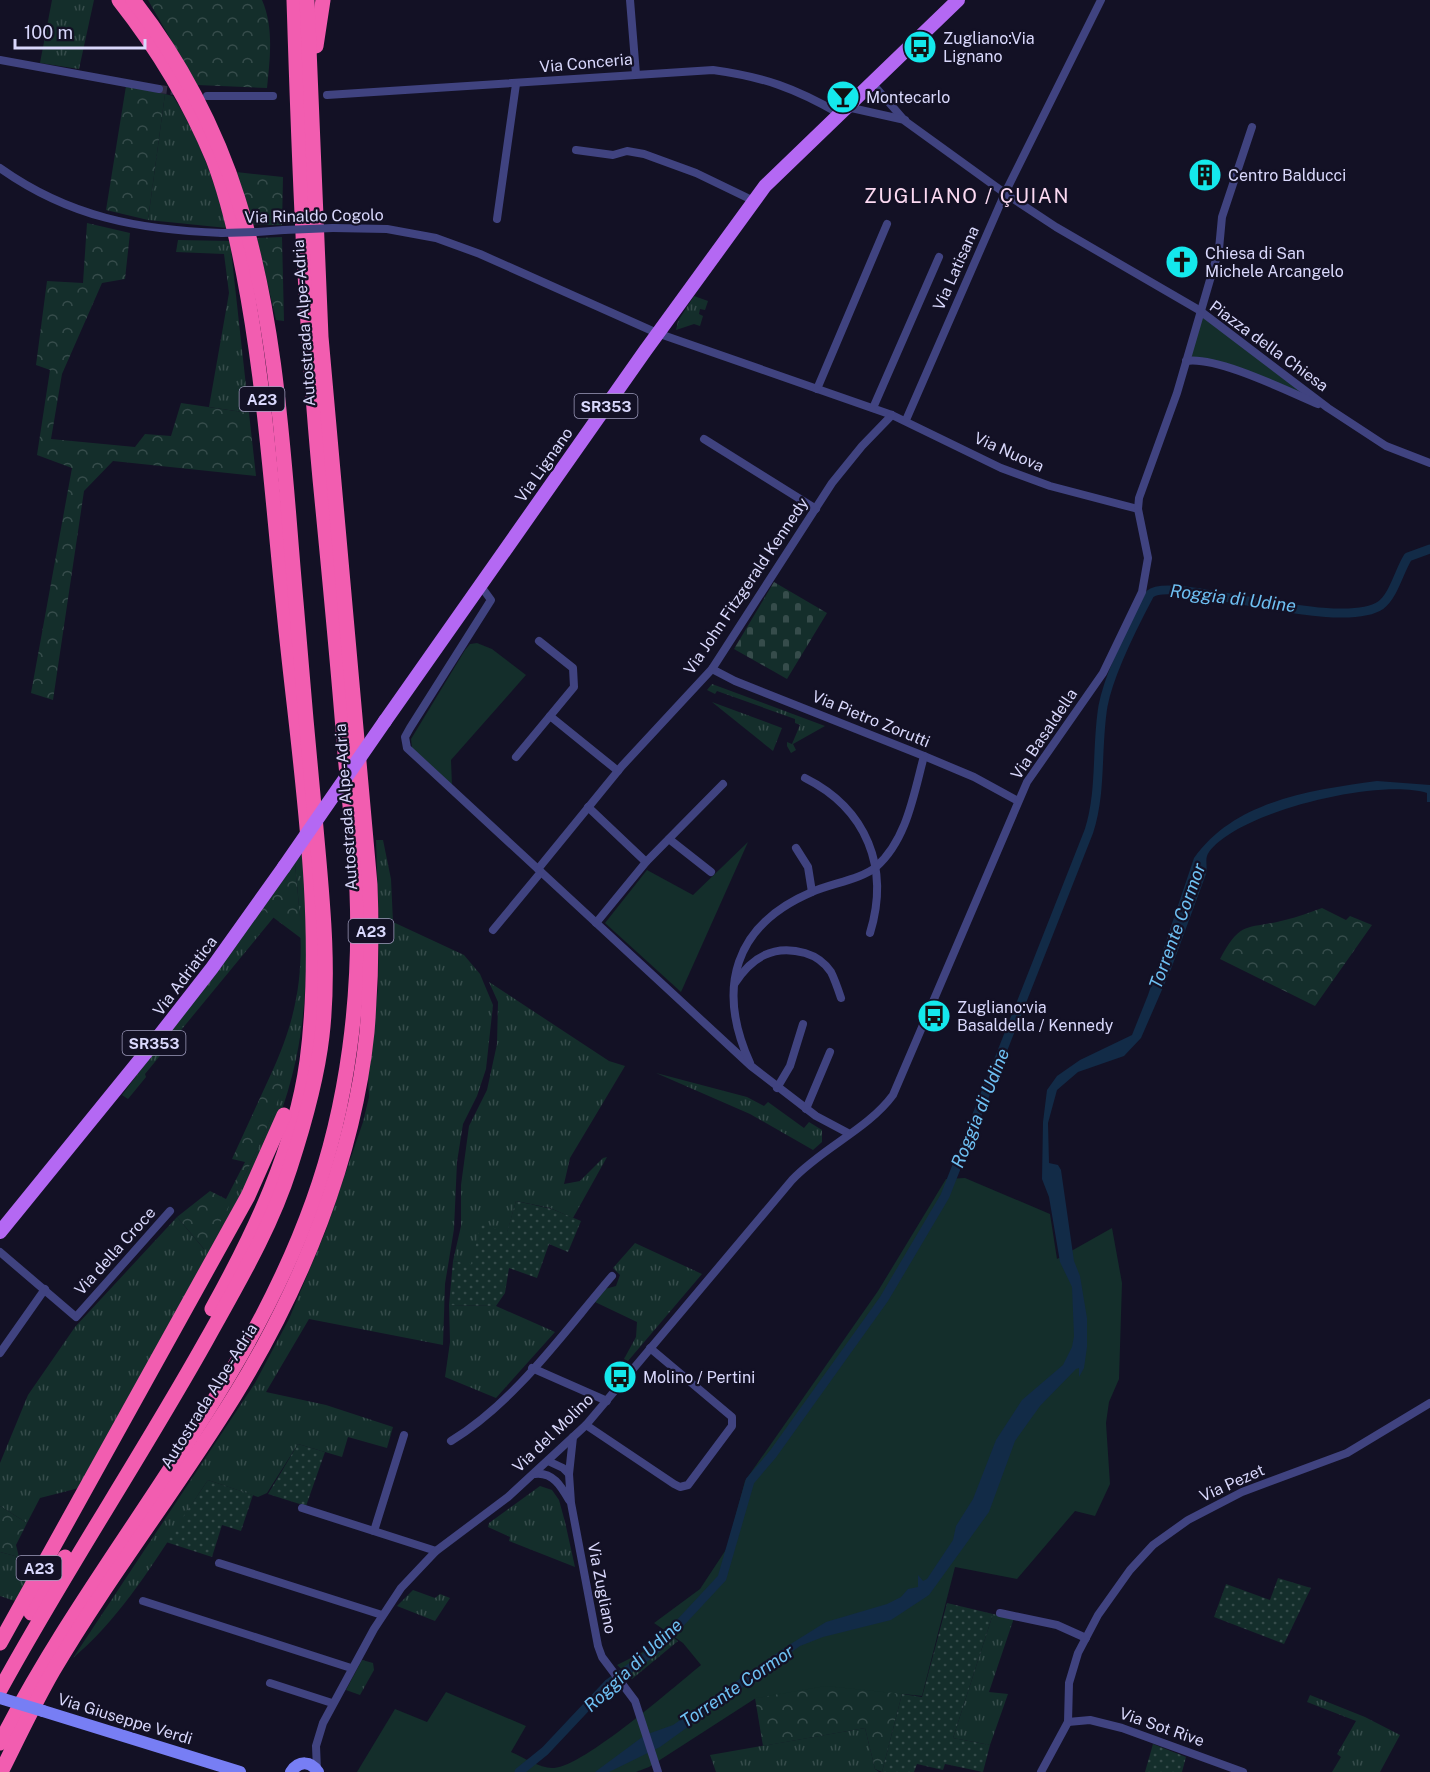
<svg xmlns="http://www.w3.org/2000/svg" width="1430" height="1772" viewBox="0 0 1430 1772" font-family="'Public Sans',sans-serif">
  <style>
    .grass { fill: url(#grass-tufts) }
    .forest { fill: url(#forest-crowns) }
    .cemetery { fill: url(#cemetery-stones) }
    .park { fill: #142e2b }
    .garden { fill: url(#garden-dots) }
    .water { fill: #122b47 }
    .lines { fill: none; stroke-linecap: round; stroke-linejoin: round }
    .canal { stroke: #122b47; stroke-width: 9 }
    .street-tunnel { stroke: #312f45; stroke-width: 8; stroke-dasharray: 8 4; stroke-linecap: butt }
    .street { stroke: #404380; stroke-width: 8 }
    .secondary { stroke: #777ef4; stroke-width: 12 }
    .primary { stroke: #b468f3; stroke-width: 14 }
    .highway { stroke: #f25db0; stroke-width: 15 }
    .street-bridge { stroke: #404380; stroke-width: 8 }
    .secondary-bridge { stroke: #777ef4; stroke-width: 12 }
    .primary-bridge { stroke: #b468f3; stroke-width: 14 }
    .labels { text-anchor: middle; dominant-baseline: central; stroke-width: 4.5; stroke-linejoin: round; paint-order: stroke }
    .shield { fill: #131125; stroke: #9e9cbc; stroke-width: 1.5 }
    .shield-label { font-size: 15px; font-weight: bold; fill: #d9d8fc }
    .poi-label { font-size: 16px; fill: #d9d8fc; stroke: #131125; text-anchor: start }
    .street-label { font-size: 16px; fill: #d9d8fc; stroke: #131125 }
    .water-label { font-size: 18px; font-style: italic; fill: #6ec0f3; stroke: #131125 }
    .quarter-label { font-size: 20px; letter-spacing: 1.5px; fill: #fcdaf2; stroke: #131125 }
  </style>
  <defs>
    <pattern id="grass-tufts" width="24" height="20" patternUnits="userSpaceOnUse" patternTransform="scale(1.5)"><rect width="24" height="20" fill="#142e2b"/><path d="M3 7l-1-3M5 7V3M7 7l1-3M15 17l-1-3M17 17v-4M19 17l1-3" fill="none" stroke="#364c4b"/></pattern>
    <pattern id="forest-crowns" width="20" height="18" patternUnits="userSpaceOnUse" patternTransform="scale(1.5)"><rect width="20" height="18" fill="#142e2b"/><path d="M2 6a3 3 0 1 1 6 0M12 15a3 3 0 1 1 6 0" fill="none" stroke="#364c4b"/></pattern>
    <pattern id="cemetery-stones" width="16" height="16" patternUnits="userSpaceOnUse" patternTransform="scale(1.5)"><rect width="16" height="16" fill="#142e2b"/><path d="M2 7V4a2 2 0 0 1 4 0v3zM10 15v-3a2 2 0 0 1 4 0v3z" fill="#364c4b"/></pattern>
    <pattern id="garden-dots" width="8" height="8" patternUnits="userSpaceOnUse" patternTransform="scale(1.5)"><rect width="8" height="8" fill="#142e2b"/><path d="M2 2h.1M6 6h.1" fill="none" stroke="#364c4b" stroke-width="1.8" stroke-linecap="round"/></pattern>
  </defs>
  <rect width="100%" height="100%" fill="#131125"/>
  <g class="grass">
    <polygon points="52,0 94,0 79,69 40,63"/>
    <path d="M165,94l8,2c25,40 42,85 54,132l-79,-8z"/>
    <polygon points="178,240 230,241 249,413 209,407 229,293 224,254 176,252"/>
    <polygon points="694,296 708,301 705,310 700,309 699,314 703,316 700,326 694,324 676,330 678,321"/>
    <polygon points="712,684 825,726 793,744 796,750 791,753 787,746 787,742 792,744 800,725 795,723 795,719 717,691 715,694 707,690"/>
    <polygon points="712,702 782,728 773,751"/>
    <path d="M376,840h7l8,39 2,43 71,33 16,19 13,31 -7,64 -9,27 -14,28 -6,38 -3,67 -9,55 -2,61 -134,-26 -43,73 60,13 67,22 -6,21 -39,-11 -6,20 -44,-13 -31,49 -9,4 -50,-17c-41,60 -79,131 -135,178l182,-275 34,-64 37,-89 37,-108 6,-25 -1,-26 10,-82 1,-64z"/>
    <path d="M303,853c5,107 10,186 -33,288l-191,347 -39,10 -13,25 -27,-17v-43l28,-68 47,-68 102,-110 27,32c32,-55 60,-106 80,-168l-13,-7c37,-80 32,-127 24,-211z"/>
    <polygon points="262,909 274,917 145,1074 146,1077 128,1099 122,1095"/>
    <polygon points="489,982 609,1061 625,1066 570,1158 564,1184 580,1181 603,1158 607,1157 573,1218 550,1208 516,1201 507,1233 471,1265 453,1261 461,1226 461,1185 469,1126 487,1090 497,1044 498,1002"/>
    <polygon points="656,1073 747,1097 764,1106 768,1102 804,1128 809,1122 822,1130 822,1142 813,1150 750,1114"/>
    <polygon points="635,1243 702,1274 628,1361 624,1359 636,1337 637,1322 595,1302 605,1289 616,1286 620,1275 613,1268"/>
    <polygon points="449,1305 496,1306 555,1332 496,1398 445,1377 450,1342"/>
    <polygon points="540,1486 552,1490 559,1500 565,1522 575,1567 509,1541 510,1537 488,1527 489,1523"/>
    <polygon points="0,1552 19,1557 27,1582 18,1602 0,1596"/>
    <polygon points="413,1590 435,1598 440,1594 450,1598 435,1621 397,1606"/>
    <polygon points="993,1614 1014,1618 989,1692 1008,1694 990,1745 953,1738"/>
    <polygon points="665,1631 678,1641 632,1679 617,1665 651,1648"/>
    <polygon points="362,1660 373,1663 374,1670 360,1695 346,1690"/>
    <polygon points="1310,1695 1365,1717 1400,1735 1380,1772 1332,1772 1341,1757 1337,1754 1356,1721 1307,1702"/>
    <polygon points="865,1728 875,1769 879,1772 716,1772 710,1755"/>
  </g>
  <g class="forest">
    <path d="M148,0h114c12,27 8,59 5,88l-70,-3z"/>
    <polygon points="126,86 165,94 148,220 106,210"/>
    <polygon points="236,172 283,177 282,225 252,225"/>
    <polygon points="87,223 130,233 125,279 102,283 62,374 51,439 135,447 145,434 171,436 181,403 249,413 256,476 113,461 84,491 53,700 31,693 72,468 37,455 50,370 36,365 47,281 83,283"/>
    <polygon points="282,237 284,321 276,320 257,238"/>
    <polygon points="295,863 302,939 262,909"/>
    <path d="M1322,908l24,12 4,-4 22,9 -57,81 -95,-47c21,-40 27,-29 65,-39 13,-3 25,-8 37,-12z"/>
    <path d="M271,1074l14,7c-21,60 -49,114 -80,169l-28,-33 33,-26 16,8 19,-37 -13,-3z"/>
    <polygon points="1108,1402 1075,1510 954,1566 902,1694 882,1772 875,1769 865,1728 763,1746 755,1698"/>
    <polygon points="0,1506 27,1523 16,1545 19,1557 0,1552"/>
  </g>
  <polygon class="cemetery" points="774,582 827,613 787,679 734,649"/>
  <g class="park">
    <polygon points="1199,310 1328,408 1226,367 1186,361"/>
    <polygon points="477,643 492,649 526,675 451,760 452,785 412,748 411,739 465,650 470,644"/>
    <polygon points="748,842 681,992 605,923 647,870 693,895"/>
    <path d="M965,1178l85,36 7,45 55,-31 10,55 -3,96 -10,23 -3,21 4,61 -15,32 -20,-5 -58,68 -62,-12 -33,129 -96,-10 -70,12 -107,69 -13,5h-279l38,-63 32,13 19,-30 80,34 -15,26c12,5 30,17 43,16 30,-2 120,-81 147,-103l-18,-22 -29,-20 46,-34 27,-41 18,-67 133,-190 68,-112z"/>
  </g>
  <g class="garden">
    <polygon points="516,1201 552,1209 581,1221 568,1252 549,1244 537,1278 509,1268 505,1293 496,1306 449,1305 453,1261 471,1264 481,1224 507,1232"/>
    <polygon points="298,1444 325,1452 306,1506 268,1494"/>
    <polygon points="208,1480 253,1495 241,1531 222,1525 212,1557 166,1542"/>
    <polygon points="1278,1578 1311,1588 1284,1644 1214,1617 1226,1584 1270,1600"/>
    <polygon points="947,1603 993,1614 953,1738 990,1745 983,1772 945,1764 943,1770 917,1764 914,1772 882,1772 902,1694 922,1697"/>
    <polygon points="1153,1744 1186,1757 1182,1772 1145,1772"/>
  </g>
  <path class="water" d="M1377,781l53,4v17h-3v-9c-47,-15 -188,18 -218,59 -5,7 -1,13 -3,22l-35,95 -30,69 -17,18 -46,16 -21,18 -9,33 1,40 9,2 3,5 13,91 6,15 7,42v29l-3,21 -5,9v-9l-3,1 -36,37 -25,35 -26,71 -60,83 -38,25 -68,17 -23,9 -140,101 -51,25h-14l50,-37 28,-10 116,-80 37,-23 61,-18 14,-7 7,-8 10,-2v-12l5,6 4,-2 26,-39 3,-14 17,-27 23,-59 26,-40 41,-35 9,-18 2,-11 -2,-49 -12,-25 -11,-65 -7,-18 1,-57 4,-32 10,-14 23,-16 52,-25 16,-40 46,-137c41,-58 118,-68 183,-77z"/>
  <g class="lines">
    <path class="canal" d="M519,1772l26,-21 63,-67 46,-33 68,-73 28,-97 23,-27 111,-155 61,-103 144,-365c13,-41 7,-83 14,-125 6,-32 31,-82 47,-112 21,-20 189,40 231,11 13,-10 18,-34 27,-48l22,-8"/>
    <polyline class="street-tunnel" points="159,89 182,92"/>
    <g class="street">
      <polyline points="630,0 636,74"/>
      <polyline points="0,60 159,89"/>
      <polyline points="872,83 905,121 1006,194 1056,227 1199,310 1328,408 1386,446 1430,463"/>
      <path d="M327,95l386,-25c51,7 82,18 127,44"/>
      <polyline points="207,96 273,96"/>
      <polyline points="847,107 905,120"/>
      <polyline points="576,150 613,155 627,151 644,154 696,173 754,201"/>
      <path d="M0,168c69,49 139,62 222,65"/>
      <polyline points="497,219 516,84"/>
      <polyline points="333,228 387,229 436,238 480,254 657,333 892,415 1001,468 1050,486 1138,509"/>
      <polyline points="257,232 284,230"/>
      <path d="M1186,361c31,-5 101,30 132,43"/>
      <polyline points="817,389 887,224"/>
      <polyline points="873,408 939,257"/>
      <polyline points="906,420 1005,193 1101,0"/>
      <polyline points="704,439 816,509"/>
      <polyline points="480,585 491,600 410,728 405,737 407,748 751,1066 816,1116 848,1133"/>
      <polyline points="539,641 573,668 574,687 550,716"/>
      <polyline points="712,669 735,681 924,756 974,777 1018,801"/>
      <polyline points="516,757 550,716 618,771"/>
      <path d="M805,778c62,31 85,90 65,155"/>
      <polyline points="588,807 646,862 596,923"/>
      <polyline points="669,839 711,872"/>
      <polyline points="796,848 808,867 812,892"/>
      <polyline points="646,862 723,784"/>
      <polyline points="538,869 622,766 712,669 832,483 862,446 892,415"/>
      <polyline points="493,930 541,872"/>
      <path d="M735,983c17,-26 39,-39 70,-30 10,3 20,10 26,19 4,8 7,17 10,26"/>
      <path d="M750,1063c-34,-75 -16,-138 62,-171 17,-8 50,-13 64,-25 31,-27 38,-74 48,-111"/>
      <polyline points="777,1088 790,1066 803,1024"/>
      <polyline points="806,1109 830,1052"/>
      <polyline points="0,1252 76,1317 170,1211"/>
      <polyline points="0,1353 45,1289"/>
      <polyline points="532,1368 607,1401"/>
      <polyline points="586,1425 674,1484 680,1487 688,1485 732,1426 732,1417 650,1348"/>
      <path d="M451,1441c65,-40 112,-108 161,-165"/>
      <polyline points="548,1461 563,1468 569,1474 571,1503 598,1646 602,1657 635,1701 658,1772"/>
      <path d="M535,1474c18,-2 26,12 34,26"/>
      <polyline points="569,1474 573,1437"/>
      <polyline points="302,1508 436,1551"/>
      <polyline points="374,1531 404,1435"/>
      <polyline points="219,1563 382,1615"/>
      <polyline points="143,1601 351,1668"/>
      <polyline points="1000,1613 1057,1625 1086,1638"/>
      <polyline points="270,1683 332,1703"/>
      <polyline points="1068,1722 1090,1720 1122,1728 1243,1772"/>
      <path d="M317,1770l-1,-24 7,-23 51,-94 27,-41 35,-37 72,-54 78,-72 206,-245c30,-32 76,-51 101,-85l134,-313 76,-109 39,-81 6,-34 -10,-49 1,-11 38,-105 42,-144 3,-32 30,-90"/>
      <polyline points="1041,1772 1068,1722 1069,1683 1078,1653 1098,1615 1130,1570 1153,1545 1188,1520 1242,1492 1347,1453 1430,1403"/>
    </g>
    <g class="secondary">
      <polyline points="43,1711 240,1772"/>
      <path d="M291,1772c8,-12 20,-11 27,0"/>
    </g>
    <g class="primary">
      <polyline points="385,721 645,351 765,186 958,0"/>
      <polyline points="0,1232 152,1045 212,968 284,867"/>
    </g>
    <g class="highway">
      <path d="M119,0c37,47 71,103 94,159 17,44 27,93 35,139 18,103 25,208 36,313 14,144 42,306 23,450 -12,87 -53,172 -95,248"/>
      <polyline points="316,46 323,0"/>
      <polyline points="31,1613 65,1557"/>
      <polyline points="0,1643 248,1196 284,1115"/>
      <path d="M0,1690c65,-119 141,-233 207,-351 31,-56 64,-111 83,-171 14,-43 27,-88 32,-132 8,-69 0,-140 -6,-208 -7,-75 -14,-151 -20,-226 -12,-133 -17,-274 -58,-403 -22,-70 -59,-141 -105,-199"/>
      <path d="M0,1743c95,-187 242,-343 313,-542 35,-97 48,-206 44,-309 -2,-46 -8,-92 -12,-138 -7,-91 -16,-183 -25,-275 -15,-160 -21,-319 -26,-479"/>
      <path d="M1,1772c17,-34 33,-68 52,-101 56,-95 124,-182 182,-276 66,-107 119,-236 132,-363 4,-49 5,-98 3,-147l-49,-548 -14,-337"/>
    </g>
    <g class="street-bridge">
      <polyline points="284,230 333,228"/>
      <polyline points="222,233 257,232"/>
    </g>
    <polyline class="secondary-bridge" points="0,1698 43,1711"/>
    <polyline class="primary-bridge" points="284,867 385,721"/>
  </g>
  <defs>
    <symbol id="bus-disc" viewBox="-11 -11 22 22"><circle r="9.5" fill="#14e8ec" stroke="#131125"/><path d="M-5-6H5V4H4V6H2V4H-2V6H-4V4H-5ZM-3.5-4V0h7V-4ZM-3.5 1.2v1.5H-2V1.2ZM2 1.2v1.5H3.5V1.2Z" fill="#111"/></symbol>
    <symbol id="bar-disc" viewBox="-11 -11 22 22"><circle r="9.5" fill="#14e8ec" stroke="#131125"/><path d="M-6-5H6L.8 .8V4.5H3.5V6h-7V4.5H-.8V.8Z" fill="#111"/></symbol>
    <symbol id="building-disc" viewBox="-11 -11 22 22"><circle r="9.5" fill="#14e8ec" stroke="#131125"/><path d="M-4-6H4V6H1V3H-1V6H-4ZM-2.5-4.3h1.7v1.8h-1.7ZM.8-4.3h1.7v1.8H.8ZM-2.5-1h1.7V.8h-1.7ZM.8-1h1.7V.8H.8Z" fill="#111"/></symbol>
    <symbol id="church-disc" viewBox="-11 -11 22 22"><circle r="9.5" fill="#14e8ec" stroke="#131125"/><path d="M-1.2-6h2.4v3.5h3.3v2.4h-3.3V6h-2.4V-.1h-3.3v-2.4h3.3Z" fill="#111"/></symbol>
  </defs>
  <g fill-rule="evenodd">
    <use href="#bus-disc" x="901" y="28" width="38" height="38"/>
    <use href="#bar-disc" x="824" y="78" width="38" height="38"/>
    <use href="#building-disc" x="1186" y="156" width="38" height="38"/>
    <use href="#church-disc" x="1163" y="243" width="38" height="38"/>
    <use href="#bus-disc" x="915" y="997" width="38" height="38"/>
    <use href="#bus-disc" x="601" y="1358" width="38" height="38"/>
  </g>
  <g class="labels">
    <g class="shield">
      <rect x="239.5" y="387" width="45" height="24" rx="4.5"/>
      <rect x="574.5" y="394" width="63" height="24" rx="4.5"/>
      <rect x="348.5" y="919" width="45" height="24" rx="4.5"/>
      <rect x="122.5" y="1031" width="63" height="24" rx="4.5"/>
      <rect x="16.5" y="1556" width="45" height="24" rx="4.5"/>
    </g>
    <g class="shield-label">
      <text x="262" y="399">A23</text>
      <text x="606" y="406">SR353</text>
      <text x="371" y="931">A23</text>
      <text x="154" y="1043">SR353</text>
      <text x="39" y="1568">A23</text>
    </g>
    <g class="poi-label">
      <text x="943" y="38">Zugliano:Via<tspan x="943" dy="18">Lignano</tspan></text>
      <text x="866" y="97">Montecarlo</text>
      <text x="1228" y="175">Centro Balducci</text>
      <text x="1205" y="253">Chiesa di San<tspan x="1205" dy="18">Michele Arcangelo</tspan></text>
      <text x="957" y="1007">Zugliano:via<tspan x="957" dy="18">Basaldella / Kennedy</tspan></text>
      <text x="643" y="1377">Molino / Pertini</text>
    </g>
    <g class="street-label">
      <text transform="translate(586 63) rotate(-5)">Via Conceria</text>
      <text transform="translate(314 216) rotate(-1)">Via Rinaldo Cogolo</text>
      <text transform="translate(956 268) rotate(-66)">Via Latisana</text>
      <text transform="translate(304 323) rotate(-94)">Autostrada Alpe-Adria</text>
      <text transform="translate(1269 346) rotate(36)">Piazza della Chiesa</text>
      <text transform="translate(1009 452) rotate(24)">Via Nuova</text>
      <text transform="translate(544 465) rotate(-55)">Via Lignano</text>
      <text transform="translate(746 586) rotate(-56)">Via John Fitzgerald Kennedy</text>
      <text transform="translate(871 719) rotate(22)">Via Pietro Zorutti</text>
      <text transform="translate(1044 734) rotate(-56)">Via Basaldella</text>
      <text transform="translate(346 807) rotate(-94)">Autostrada Alpe-Adria</text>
      <text transform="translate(185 976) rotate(-53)">Via Adriatica</text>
      <text transform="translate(115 1251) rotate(-48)">Via della Croce</text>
      <text transform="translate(209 1396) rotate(-58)">Autostrada Alpe-Adria</text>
      <text transform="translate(553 1433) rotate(-44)">Via del Molino</text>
      <text transform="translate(1232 1483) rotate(-24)">Via Pezet</text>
      <text transform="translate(602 1588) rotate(79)">Via Zugliano</text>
      <text transform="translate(125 1719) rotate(17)">Via Giuseppe Verdi</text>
      <text transform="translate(1162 1727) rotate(19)">Via Sot Rive</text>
    </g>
    <g class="water-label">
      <text transform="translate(1233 598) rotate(7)">Roggia di Udine</text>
      <text transform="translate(1177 926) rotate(-70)">Torrente Cormor</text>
      <text transform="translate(980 1108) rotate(-68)">Roggia di Udine</text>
      <text transform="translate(633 1665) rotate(-43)">Roggia di Udine</text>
      <text transform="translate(737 1686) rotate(-34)">Torrente Cormor</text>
    </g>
    <g class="quarter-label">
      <text x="967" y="196">ZUGLIANO / ÇUIAN</text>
    </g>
  </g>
  <path d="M15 39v9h130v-9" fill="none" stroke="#d9d8fc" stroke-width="3"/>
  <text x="24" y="39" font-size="18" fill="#d9d8fc" stroke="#131125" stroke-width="4.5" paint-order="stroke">100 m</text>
</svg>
